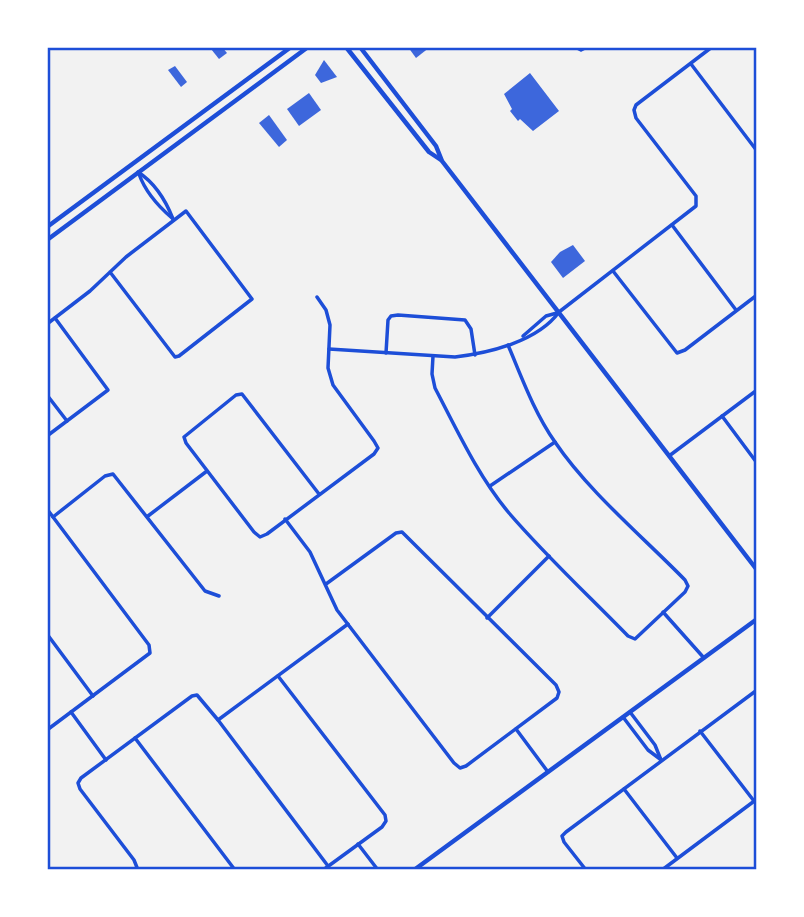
<svg xmlns="http://www.w3.org/2000/svg" width="804" height="917" viewBox="0 0 804 917" font-family="'Space Grotesk',sans-serif">
  <style>
    .building { fill: #3d67dc }
    .lines { fill: none; stroke-linecap: round; stroke-linejoin: round }
    .minor { stroke: #1d4ed8; stroke-width: 3.5 }
    .tertiary { stroke: #1d4ed8; stroke-width: 4.5 }
    .secondary { stroke: #1d4ed8; stroke-width: 4.5 }
    .neatline { fill: none; stroke: #1d4ed8; stroke-width: 2.5 }
  </style>
  <rect width="100%" height="100%" fill="#f2f2f2"/>
  <g class="building">
    <polygon points="213,47 222,47 227,53 219,59 211,49"/>
    <polygon points="408,47 430,47 416,58"/>
    <polygon points="324,60 337,77 321,83 315,75"/>
    <polygon points="175,66 187,82 181,87 168,70"/>
    <polygon points="530,73 559,111 533,131 520,119 518,121 510,111 512,109 504,94"/>
    <polygon points="309,93 321,110 299,126 287,109"/>
    <polygon points="269,115 287,140 279,147 259,123"/>
    <polygon points="573,245 585,261 563,278 551,262 560,252"/>
  </g>
  <g class="lines">
    <g class="minor">
      <polyline points="575,47 581,50 587,47"/>
      <polyline points="691,64 757,151"/>
      <path d="M138,172c17,11 28,29 35,47"/>
      <path d="M139,174c6,17 19,32 33,44"/>
      <polyline points="672,225 736,310"/>
      <polyline points="613,271 677,353 685,350 757,295"/>
      <polyline points="317,297 326,310 330,325 328,368 333,385 374,441 378,448 374,454 267,534 260,537 254,532 186,443 184,437 236,395 242,394 319,494"/>
      <polyline points="47,324 90,291 126,257 186,211 252,299 179,356 175,357 110,272"/>
      <polyline points="523,336 546,316 557,313"/>
      <path d="M329,349l126,8c35,-4 83,-16 104,-45l137,-106v-10l-60,-78 -2,-8 2,-5 76,-58"/>
      <polyline points="386,353 388,320 391,316 398,315 465,320 471,329 475,355"/>
      <path d="M433,356l-1,18 3,14c22,42 43,88 74,125 37,43 79,82 119,123l7,3 50,-47 3,-6 -3,-6c-42,-43 -97,-89 -130,-138 -21,-30 -33,-64 -47,-97"/>
      <polyline points="47,395 67,421"/>
      <polyline points="722,416 757,463"/>
      <polyline points="47,436 108,390 55,318"/>
      <polyline points="669,456 757,390"/>
      <polyline points="490,486 555,442"/>
      <polyline points="47,509 149,645 150,653 47,730"/>
      <polyline points="148,516 207,471"/>
      <polyline points="53,517 105,476 113,474 205,591 219,596"/>
      <polyline points="285,519 310,552 337,610 454,763 460,768 466,766 557,698 559,692 556,685 402,532 396,533 326,584"/>
      <polyline points="663,612 704,658"/>
      <polyline points="487,618 549,556"/>
      <polyline points="47,634 93,696"/>
      <polyline points="278,676 385,815 386,821 382,827 323,870"/>
      <polyline points="71,712 106,760"/>
      <polyline points="630,712 655,745 661,760"/>
      <polyline points="623,717 648,750 660,759"/>
      <polyline points="218,720 348,624"/>
      <polyline points="516,729 548,772"/>
      <polyline points="700,731 754,801"/>
      <polyline points="135,738 235,870"/>
      <polyline points="624,789 677,858"/>
      <polyline points="358,844 378,870"/>
      <polyline points="138,870 134,860 80,789 78,783 81,778 192,696 197,695 218,720 328,866"/>
      <polyline points="586,870 564,842 562,836 566,832 757,690"/>
      <polyline points="662,870 757,799"/>
    </g>
    <polyline class="tertiary" points="414,870 757,619"/>
    <g class="secondary">
      <polyline points="346,47 429,152 441,160"/>
      <polyline points="360,47 436,146 442,161 757,570"/>
      <polyline points="47,227 291,47"/>
      <polyline points="47,240 308,47"/>
    </g>
  </g>
  <rect width="804" height="917" fill="none" stroke="#ffffff" stroke-width="98"/>
  <rect x="49" y="49" width="706" height="819" class="neatline"/>
</svg>
